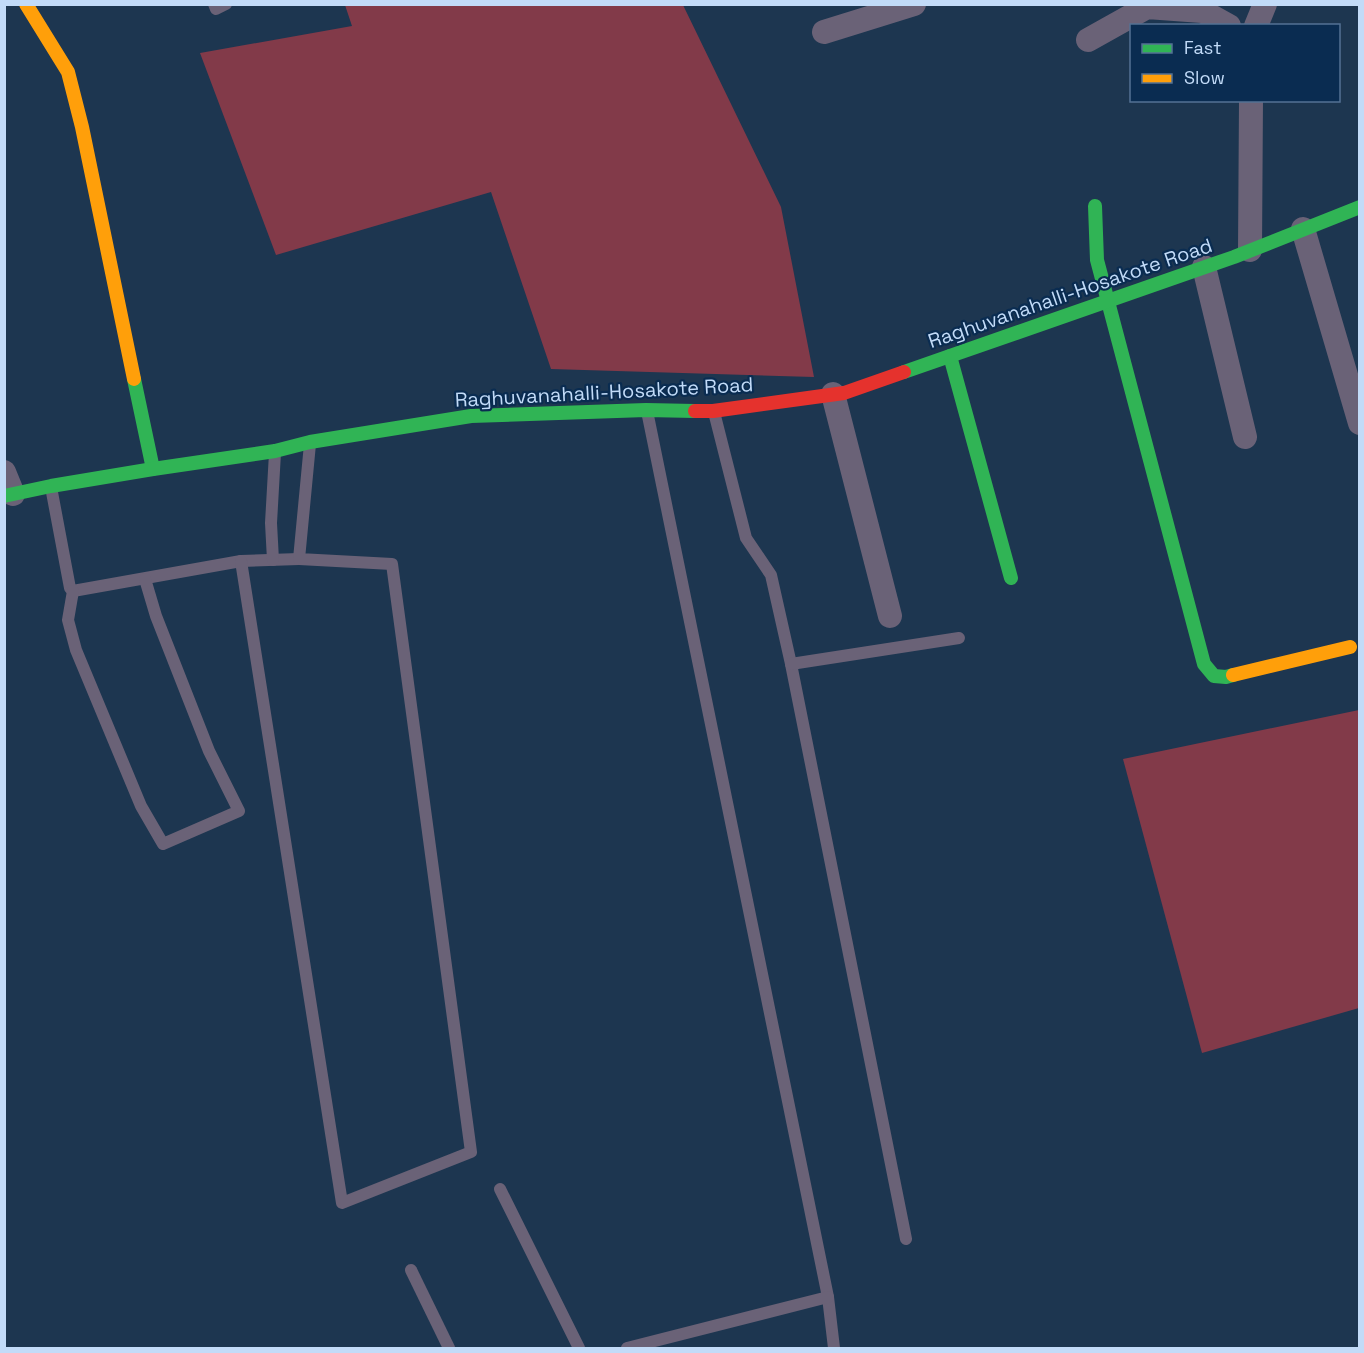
<svg xmlns="http://www.w3.org/2000/svg" width="1364" height="1353" viewBox="0 0 1364 1353" font-family="'Space Grotesk',sans-serif">
  <style>
    .green { fill: #823a49 }
    .lines { fill: none; stroke-linecap: round; stroke-linejoin: round }
    .lane { stroke: #6a6277; stroke-width: 12 }
    .street { stroke: #6a6277; stroke-width: 24 }
    .fast { stroke: #30b455; stroke-width: 14 }
    .slow { stroke: #ff9f0a; stroke-width: 14 }
    .jam { stroke: #e5322d; stroke-width: 14 }
    .labels { text-anchor: middle; dominant-baseline: central; stroke-width: 4.5; stroke-linejoin: round; paint-order: stroke }
    .street-label { font-size: 20px; fill: #c2dbf8; stroke: #0a2c51 }
  </style>
  <rect width="100%" height="100%" fill="#1d3650"/>
  <g class="green">
    <polygon points="345,5 683,5 781,207 814,377 551,369 491,192 276,255 200,53 352,26"/>
    <polygon points="1359,710 1359,1008 1202,1053 1123,759"/>
  </g>
  <g class="lines">
    <g class="lane">
      <polyline points="214,4 216,9 226,4"/>
      <polyline points="647,411 828,1297 834,1348"/>
      <polyline points="714,412 746,538 771,575 791,664 906,1239"/>
      <polyline points="51,487 70,588 73,591 241,561 299,559"/>
      <polyline points="273,560 271,523 275,453"/>
      <polyline points="241,561 342,1203 471,1152 392,564 299,559 310,444"/>
      <polyline points="73,591 68,620 76,650 141,806 163,844 239,811 209,751 156,616 145,579"/>
      <polyline points="791,664 959,638"/>
      <polyline points="500,1189 579,1348"/>
      <polyline points="411,1270 449,1348"/>
      <polyline points="627,1348 828,1297"/>
    </g>
    <g class="street">
      <polyline points="1256,26 1265,4"/>
      <polyline points="824,32 914,4"/>
      <polyline points="1088,40 1147,7 1202,11 1229,26"/>
      <polyline points="1303,229 1360,423"/>
      <polyline points="1250,250 1251,100"/>
      <polyline points="1204,267 1245,437"/>
      <polyline points="833,394 890,616"/>
      <polyline points="4,472 13,494"/>
    </g>
    <g class="fast">
      <polyline points="1095,206 1097,260 1204,664 1214,676 1226,677 1233,675"/>
      <polyline points="950,356 1011,578"/>
      <polyline points="904,372 1234,257 1360,207"/>
      <polyline points="134,379 153,469"/>
      <polyline points="4,496 51,486 153,469 275,451 310,442 471,416 646,410 695,411"/>
    </g>
    <g class="slow">
      <polyline points="26,4 68,72 82,127 134,379"/>
      <polyline points="1233,675 1350,647"/>
    </g>
    <polyline class="jam" points="695,411 713,411 844,393 904,372"/>
  </g>
  <g class="labels">
    <g class="street-label">
      <text transform="translate(1070 293) rotate(-19)">Raghuvanahalli-Hosakote Road</text>
      <text transform="translate(604 392) rotate(-3)">Raghuvanahalli-Hosakote Road</text>
    </g>
  </g>
  <rect width="1364" height="1353" fill="none" stroke="#c2dbf8" stroke-width="12"/>
  <rect x="1130" y="24" width="210" height="78" fill="#0a2c51" stroke="#547294" stroke-width="1.5"/>
  <rect x="1142" y="44" width="30" height="9" fill="#30b455" stroke="#547294" stroke-width="1.5"/>
  <text x="1184" y="54" font-size="18" fill="#c2dbf8">Fast</text>
  <rect x="1142" y="74" width="30" height="9" fill="#ff9f0a" stroke="#547294" stroke-width="1.5"/>
  <text x="1184" y="84" font-size="18" fill="#c2dbf8">Slow</text>
</svg>
